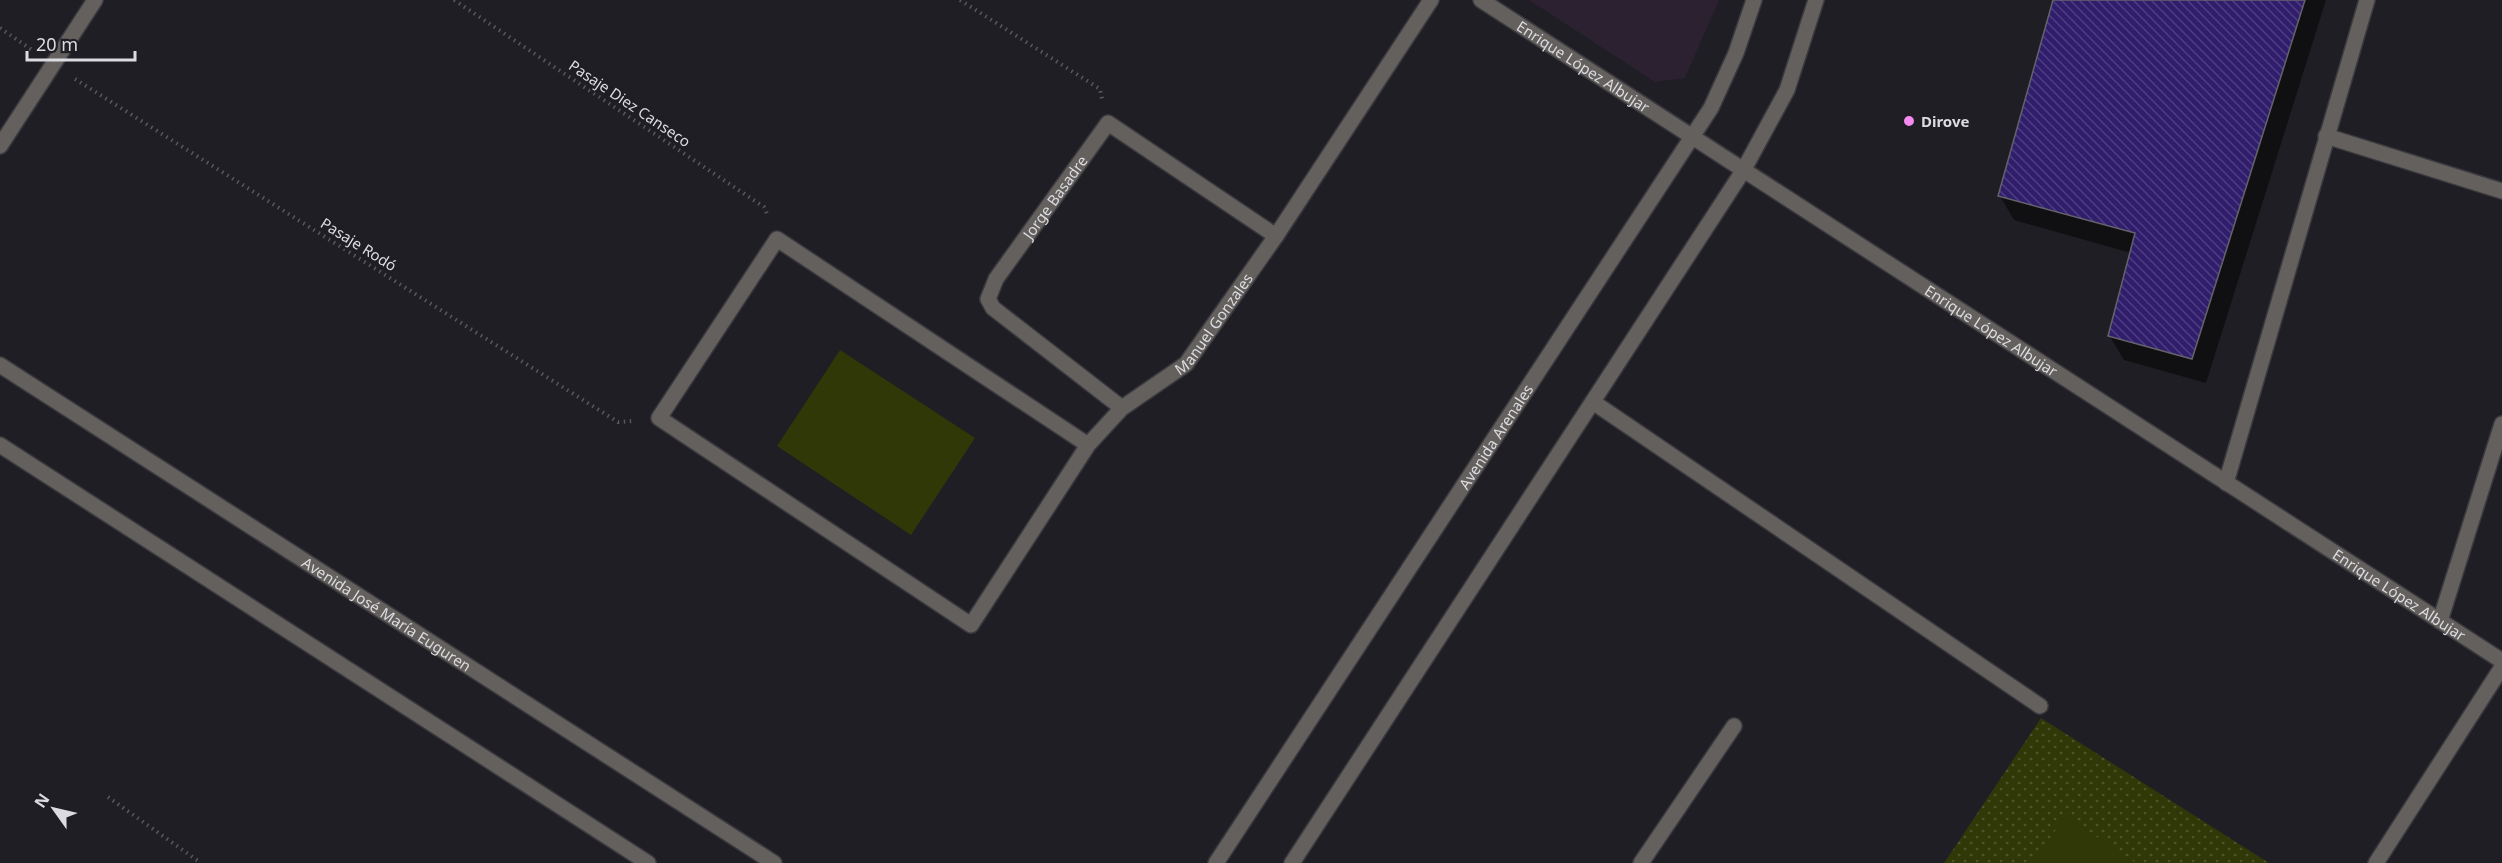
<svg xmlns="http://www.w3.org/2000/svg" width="2502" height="863" viewBox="0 0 2502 863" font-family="'Noto Sans',sans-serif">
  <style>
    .education { fill: #2b2130 }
    .grass { fill: url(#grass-dots) }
    .garden { fill: #303807 }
    .shadow { fill: #0007 }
    .building { fill: url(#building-back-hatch); stroke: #64636b; stroke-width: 1.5 }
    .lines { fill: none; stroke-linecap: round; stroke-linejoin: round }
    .minor-casing { stroke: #39393e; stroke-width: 18 }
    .tertiary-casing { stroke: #39393e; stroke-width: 18 }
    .path { stroke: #58585d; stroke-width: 4; stroke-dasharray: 1.5 4.5; stroke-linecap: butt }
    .minor { stroke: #64605e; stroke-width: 15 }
    .tertiary { stroke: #64605e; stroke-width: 15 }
    .poi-dot { fill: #f489f0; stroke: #1e1e24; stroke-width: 2 }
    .labels { text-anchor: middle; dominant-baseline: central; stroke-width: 4.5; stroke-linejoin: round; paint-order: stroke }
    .street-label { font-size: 15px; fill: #dcdce0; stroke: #1e1e24 }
    .poi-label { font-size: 15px; font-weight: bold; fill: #dcdce0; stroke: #1e1e24; text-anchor: start }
  </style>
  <defs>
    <pattern id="grass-dots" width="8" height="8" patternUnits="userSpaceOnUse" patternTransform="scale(1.5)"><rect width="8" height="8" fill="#303807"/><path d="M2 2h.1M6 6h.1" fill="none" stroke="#4d542b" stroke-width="1.8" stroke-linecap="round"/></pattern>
    <pattern id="building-back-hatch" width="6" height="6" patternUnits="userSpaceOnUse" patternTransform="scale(1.5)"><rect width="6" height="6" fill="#301e6c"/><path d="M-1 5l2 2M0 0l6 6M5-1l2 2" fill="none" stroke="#4d3e81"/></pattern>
  </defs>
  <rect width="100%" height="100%" fill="#1e1e24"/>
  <polygon class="education" points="1529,0 1719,0 1685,78 1655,82"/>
  <polygon class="grass" points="2041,718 2269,863 1944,863"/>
  <g class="garden">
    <polygon points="840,350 975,438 911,535 777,446"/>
    <polygon points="2065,816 2136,863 2034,863"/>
  </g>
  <polygon class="shadow" points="2054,0 2326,0 2206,383 2124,360 2109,335 2131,253 2014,220 2000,196"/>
  <polygon class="building" points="2053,0 2305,0 2192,359 2108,336 2135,233 1998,196"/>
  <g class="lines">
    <defs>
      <g id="minor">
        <path id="s1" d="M1481,0l1021,661"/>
        <polyline points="2326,136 2502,191"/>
        <polyline points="0,146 95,0"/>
        <polyline points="1593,402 2040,706"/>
        <path id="s2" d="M1122,408l-129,-100 -5,-9 8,-20 112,-156 168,113"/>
        <path id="s3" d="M1088,445l-311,-206 -118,179 312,207 117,-180 34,-37 64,-44 90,-128 155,-236"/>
        <polyline points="2226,483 2367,0"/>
        <polyline points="2440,621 2502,424"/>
        <polyline points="1641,863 1734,726"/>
        <polyline points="2376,863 2502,667"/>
      </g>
      <g id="tertiary">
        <path id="s4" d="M0,365l774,498"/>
        <polyline points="0,445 648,863"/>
        <path id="s5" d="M1216,863l495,-755 25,-55 18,-53"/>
        <polyline points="1292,863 1743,171 1787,90 1816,0"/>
      </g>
    </defs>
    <use href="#minor" class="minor-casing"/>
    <use href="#tertiary" class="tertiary-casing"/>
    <g class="path">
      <polyline points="454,0 764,207 768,216"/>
      <polyline points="960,0 1100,89 1102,99"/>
      <polyline points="0,28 32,50"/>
      <polyline points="75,79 618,422 634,421"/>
      <polyline points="108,797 201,863"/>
    </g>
    <use href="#minor" class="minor"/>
    <use href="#tertiary" class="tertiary"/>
  </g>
  <circle class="poi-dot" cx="1909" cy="121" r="6"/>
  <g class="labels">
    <g class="street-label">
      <text stroke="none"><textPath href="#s1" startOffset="122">Enrique López Albujar</textPath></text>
      <text transform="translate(630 103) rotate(34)">Pasaje Diez Canseco</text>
      <text stroke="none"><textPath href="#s2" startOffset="296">Jorge Basadre</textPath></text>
      <text transform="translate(359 244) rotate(32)">Pasaje Rodó</text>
      <text stroke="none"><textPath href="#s3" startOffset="1353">Manuel Gonzales</textPath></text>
      <text stroke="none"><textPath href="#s1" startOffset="608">Enrique López Albujar</textPath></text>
      <text stroke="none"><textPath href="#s5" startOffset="510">Avenida Arenales</textPath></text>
      <text stroke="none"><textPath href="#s1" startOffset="1094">Enrique López Albujar</textPath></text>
      <text stroke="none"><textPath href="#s4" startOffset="460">Avenida José María Euguren</textPath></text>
    </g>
    <g class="poi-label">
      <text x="1921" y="121">Dirove</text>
    </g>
  </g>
  <g transform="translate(54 809) rotate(304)" stroke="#1e1e24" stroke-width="4.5" paint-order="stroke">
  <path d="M0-4.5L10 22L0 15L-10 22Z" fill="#dcdce0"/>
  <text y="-9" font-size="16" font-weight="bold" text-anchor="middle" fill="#dcdce0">N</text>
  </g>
  <path d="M27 51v9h108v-9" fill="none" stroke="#dcdce0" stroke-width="3"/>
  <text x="36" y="51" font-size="18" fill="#dcdce0" stroke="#1e1e24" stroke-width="4.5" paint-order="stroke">20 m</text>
</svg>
